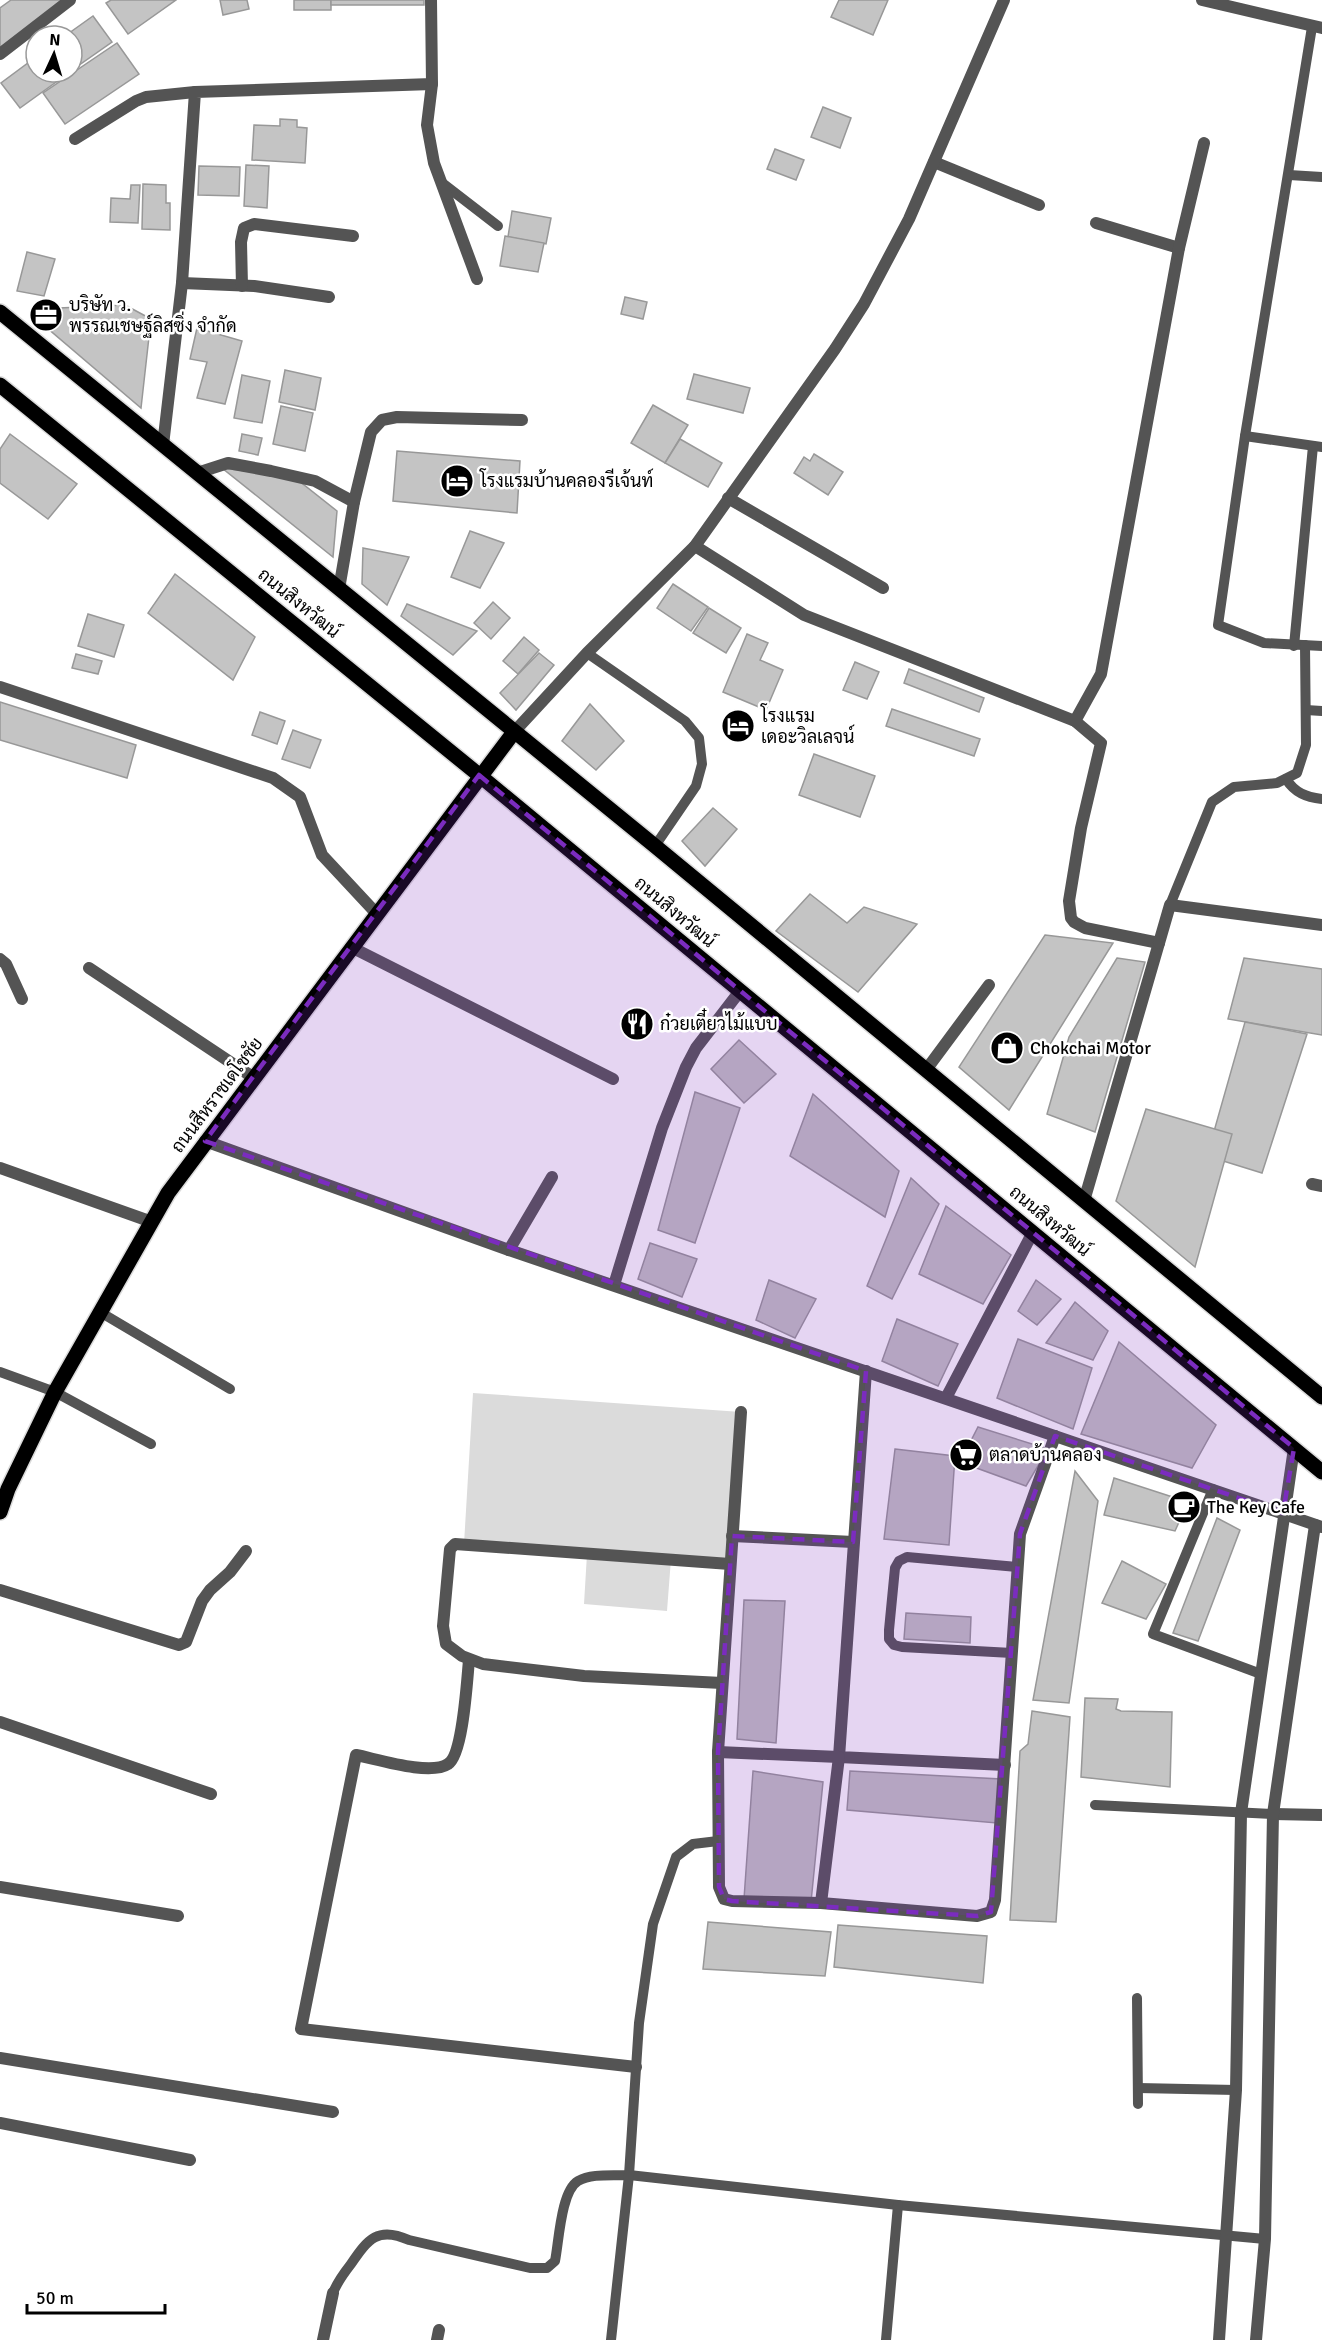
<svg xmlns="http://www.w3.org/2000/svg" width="1322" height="2340" viewBox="0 0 1322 2340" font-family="Signika,Sarabun,sans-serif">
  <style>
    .green { fill: #dbdbdb }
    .building { fill: #c4c4c4; stroke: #989898; stroke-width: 1.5 }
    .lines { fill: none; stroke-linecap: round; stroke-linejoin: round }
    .primary-casing { stroke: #dbdbdb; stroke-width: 18 }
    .service { stroke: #545454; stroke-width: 10 }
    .minor { stroke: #545454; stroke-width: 12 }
    .tertiary { stroke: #545454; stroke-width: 12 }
    .primary { stroke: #000; stroke-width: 15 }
    .marked { fill: #7b2cbf; fill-opacity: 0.2; stroke: #7b2cbf; stroke-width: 4.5; stroke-dasharray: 12 8; stroke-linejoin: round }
    .labels { text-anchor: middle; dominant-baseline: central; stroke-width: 5; stroke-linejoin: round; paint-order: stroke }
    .poi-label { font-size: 18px; fill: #000; stroke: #fff; text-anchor: start }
    .street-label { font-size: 18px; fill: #000; stroke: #fff }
  </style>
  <rect width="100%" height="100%" fill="#fff"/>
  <polygon class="green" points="473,1393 741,1412 730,1564 671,1559 667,1611 584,1604 587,1554 464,1544"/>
  <g class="building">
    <polygon points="11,0 67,0 0,48 0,8"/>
    <polygon points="111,0 176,0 128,34 106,3"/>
    <polygon points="220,0 247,0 249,9 223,15"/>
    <rect x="294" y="0" width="37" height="10"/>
    <rect x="331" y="0" width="93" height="5"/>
    <polygon points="839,0 888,0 873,35 831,17"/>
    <polygon points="93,16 112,42 72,70 72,36 65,36"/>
    <polygon points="117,43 139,74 65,124 43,93"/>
    <polygon points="36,57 36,72 70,72 20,108 1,83"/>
    <polygon points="823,107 851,118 840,148 811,137"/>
    <polygon points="280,119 297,120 297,127 307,128 305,163 252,160 254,125 280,126"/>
    <polygon points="775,149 804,160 796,180 767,169"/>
    <polygon points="246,165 269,166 267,208 244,206"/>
    <polygon points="199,166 240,167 239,196 198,195"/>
    <polygon points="143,184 166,185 166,203 170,203 170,230 142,229"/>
    <polygon points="131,185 140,185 138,223 110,222 111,198 130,199"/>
    <polygon points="512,211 551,218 546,244 508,237"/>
    <polygon points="505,236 544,243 538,272 500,266"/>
    <polygon points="27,252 55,259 44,296 17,291"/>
    <polygon points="625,297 647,302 643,319 621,314"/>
    <polygon points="125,305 151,319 141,408 46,327 59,308"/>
    <polygon points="197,328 242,341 225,404 197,398 207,362 190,359"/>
    <polygon points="285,370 321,378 315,410 279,402"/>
    <polygon points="694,374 750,388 743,413 687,399"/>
    <polygon points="242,375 270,381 262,423 234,418"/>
    <polygon points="653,405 688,425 665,463 631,443"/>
    <polygon points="281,406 313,413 305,451 273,444"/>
    <polygon points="10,434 77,484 48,519 0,483 0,449"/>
    <polygon points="242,434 262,438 258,455 239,451"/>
    <polygon points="680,439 722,463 708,487 665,463"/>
    <polygon points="397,451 520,461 517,513 393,501"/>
    <polygon points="814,454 843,472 828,495 794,473 804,457 810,461"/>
    <polygon points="222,468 294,477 337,511 333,557"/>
    <polygon points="470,531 504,543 480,588 451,577"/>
    <polygon points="363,548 409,557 387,605 362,584"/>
    <polygon points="175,574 255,637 233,680 148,613"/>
    <polygon points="673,584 708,607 691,631 657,608"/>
    <polygon points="493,602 510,618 491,639 474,623"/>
    <polygon points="407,604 477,631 453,655 401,616"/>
    <polygon points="709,608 741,628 726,653 693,633"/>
    <polygon points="88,614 124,625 114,657 78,646"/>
    <polygon points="747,634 768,643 760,660 783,670 766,710 723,692"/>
    <polygon points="524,637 539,650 518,674 503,661"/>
    <polygon points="539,653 554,665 516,710 500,693"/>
    <polygon points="76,654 102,661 98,674 72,668"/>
    <polygon points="855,662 879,672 867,699 843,690"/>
    <polygon points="909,669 984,698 979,712 904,683"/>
    <polygon points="0,702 136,745 127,778 0,740"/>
    <polygon points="590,704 624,741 596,770 562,741"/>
    <polygon points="892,709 980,739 974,756 886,726"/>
    <polygon points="260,712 285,721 277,744 252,735"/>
    <polygon points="293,730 321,740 310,768 282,759"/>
    <polygon points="814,754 875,776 860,817 799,795"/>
    <polygon points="713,808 737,829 705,866 682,841"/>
    <polygon points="810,894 847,923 864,907 917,924 858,992 776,931"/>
    <polygon points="1045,935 1113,943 1009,1110 959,1067"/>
    <polygon points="1117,958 1145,962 1095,1132 1047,1114 1069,1037"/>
    <polygon points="1244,958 1322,969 1322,1035 1228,1019"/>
    <polygon points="1245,1022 1307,1034 1262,1173 1207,1156"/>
    <polygon points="739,1040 776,1074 744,1103 711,1069"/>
    <polygon points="695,1092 740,1108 695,1243 658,1230"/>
    <polygon points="813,1094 899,1171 885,1217 790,1156"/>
    <polygon points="1146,1109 1232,1134 1195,1267 1116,1201"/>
    <polygon points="911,1178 939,1204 892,1299 867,1286"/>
    <polygon points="946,1206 1011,1255 983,1304 919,1274"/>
    <polygon points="650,1243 697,1259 682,1297 638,1279"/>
    <polygon points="769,1280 816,1299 795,1338 756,1320"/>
    <polygon points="1036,1280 1061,1299 1037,1325 1018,1311"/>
    <polygon points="1075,1302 1108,1331 1093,1360 1046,1343"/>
    <polygon points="897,1319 958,1344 938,1386 882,1361"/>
    <polygon points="1018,1339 1092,1368 1073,1429 997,1398"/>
    <polygon points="1119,1342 1216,1425 1192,1468 1081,1434"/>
    <polygon points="978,1427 1048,1449 1026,1486 960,1462"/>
    <polygon points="895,1449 955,1456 949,1545 884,1539"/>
    <polygon points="1075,1471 1098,1501 1069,1703 1033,1700"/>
    <polygon points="1114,1478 1188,1502 1175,1531 1104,1515"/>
    <polygon points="1217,1518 1240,1530 1198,1641 1173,1633"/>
    <polygon points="1122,1561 1166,1584 1146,1619 1102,1603"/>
    <polygon points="744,1600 785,1601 776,1743 737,1739"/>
    <polygon points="906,1613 971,1617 970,1643 904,1639"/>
    <polygon points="1085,1698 1118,1699 1116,1709 1121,1711 1172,1712 1170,1787 1081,1777"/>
    <polygon points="1032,1711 1070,1717 1056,1922 1010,1920 1020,1751 1028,1744"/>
    <polygon points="753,1771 823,1782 811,1902 744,1899"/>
    <polygon points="850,1771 1001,1779 997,1823 847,1810"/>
    <polygon points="708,1922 831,1932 825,1976 703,1969"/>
    <polygon points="838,1925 987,1936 983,1983 834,1967"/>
  </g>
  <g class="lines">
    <defs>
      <g id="primary">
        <polyline points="0,312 655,846 1322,1397"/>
        <polyline points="0,385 479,775 1322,1472"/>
        <polyline points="0,1512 8,1489 55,1392 168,1193 514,732"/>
      </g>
    </defs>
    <use href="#primary" class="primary-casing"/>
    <g class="service">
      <polyline points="1312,27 1245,436 1218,625 1264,643 1322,646"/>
      <polyline points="1289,175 1322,177"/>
      <polyline points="441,182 498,226"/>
      <polyline points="1245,436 1322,447"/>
      <polyline points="1294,646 1313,446"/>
      <polyline points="587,653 685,721 699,738 702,764 696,786 655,846"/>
      <polyline points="1306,710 1322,711"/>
      <path d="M1286,779c9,14 20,18 36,20"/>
      <polyline points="1170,905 1212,802 1234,787 1277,783 1297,773 1306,745 1305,645"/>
      <polyline points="100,1312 230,1389"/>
      <polyline points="0,1372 55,1392 151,1444"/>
      <polyline points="1213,1489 1153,1634 1261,1674"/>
      <polyline points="1012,1653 902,1647 894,1645 889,1639 889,1630 895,1568 899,1561 907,1557 1017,1567"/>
      <polyline points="1095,1805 1273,1814"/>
      <polyline points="1137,1998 1138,2104"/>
      <polyline points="1138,2088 1236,2090"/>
      <path d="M333,2293c4,-11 11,-20 18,-29 17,-25 27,-38 58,-24l121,28h17l8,-7c4,-20 6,-70 23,-80 14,-8 35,-5 51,-6l269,30 367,34"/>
      <polyline points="611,2340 629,2175 639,2023 653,1924 676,1857 693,1844 718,1841"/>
      <polyline points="886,2340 898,2205"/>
    </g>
    <g class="minor">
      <polyline points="1202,0 1322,28"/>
      <polyline points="0,54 70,0"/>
      <polyline points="432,84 427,125 434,163 477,279"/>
      <polyline points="75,139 136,101 146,97 195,92"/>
      <polyline points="934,162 1039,205"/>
      <polyline points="1096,223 1179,248"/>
      <polyline points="182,283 254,286 329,297"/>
      <polyline points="242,286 241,242 244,228 254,224 353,236"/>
      <polyline points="163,445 182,283 195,92 432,84 431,0"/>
      <polyline points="197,473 228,463 271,471 315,481 354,502"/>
      <polyline points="728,498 883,588"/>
      <polyline points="695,546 804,615 1075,721 1101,743 1081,828 1069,901 1071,918 1074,922 1085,928 1159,943 1084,1201"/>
      <polyline points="339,589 354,502 371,432 382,420 397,417 522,420"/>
      <polyline points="0,687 273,778 300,797 322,855 376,913"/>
      <polyline points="1075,721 1101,674 1179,248 1204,143"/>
      <polyline points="514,732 587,653 695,546 835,349 864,304 909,219 1004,0"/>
      <polyline points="1159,943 1170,905 1322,925"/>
      <polyline points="351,947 613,1079"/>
      <polyline points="0,959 6,964 22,999"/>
      <polyline points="89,968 254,1078"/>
      <polyline points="926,1070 989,985"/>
      <polyline points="0,1168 152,1222"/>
      <polyline points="1312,1184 1322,1186"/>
      <polyline points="509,1250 552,1177"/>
      <polyline points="614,1285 662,1128 686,1067 696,1048 740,991"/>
      <polyline points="866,1371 839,1757 1005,1765"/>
      <polyline points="946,1398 1033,1232"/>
      <polyline points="741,1412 718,1752 719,1887 724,1899 732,1901 821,1903 977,1916 991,1912 995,1900 1020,1534 1055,1436"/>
      <polyline points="732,1536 853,1542"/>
      <polyline points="0,1590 179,1645 186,1642 202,1601 210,1590 230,1572 246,1551"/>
      <path d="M469,1660c-2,20 -6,95 -21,104 -18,12 -71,-5 -92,-9l-55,274 335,38"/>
      <polyline points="722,1683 584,1676 483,1664 462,1656 446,1644 443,1626 450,1549 455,1544 730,1564"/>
      <polyline points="0,1722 211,1794"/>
      <polyline points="718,1752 839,1757 821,1903"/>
      <polyline points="1273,1814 1322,1815"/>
      <polyline points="0,1887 178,1916"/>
      <polyline points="0,2058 333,2112"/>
      <polyline points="0,2123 190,2160"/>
      <polyline points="323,2340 333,2293"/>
      <polyline points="437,2340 439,2330"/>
    </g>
    <g class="tertiary">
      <polyline points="205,1141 509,1250 1322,1527"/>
      <polyline points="1219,2340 1236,2090 1241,1813 1294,1448"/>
      <polyline points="1256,2340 1265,2239 1273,1814 1315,1525"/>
    </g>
    <use href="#primary" class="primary"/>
  </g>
  <path class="marked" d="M479,775l815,673 -11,65 -228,-77 -35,98 -29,378 -14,4 -245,-15 -8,-2 -5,-12 -1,-135 14,-216 121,6 13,-171 -661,-230z"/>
  <defs>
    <symbol id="office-disc" viewBox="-11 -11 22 22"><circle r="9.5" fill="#000" stroke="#fff"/><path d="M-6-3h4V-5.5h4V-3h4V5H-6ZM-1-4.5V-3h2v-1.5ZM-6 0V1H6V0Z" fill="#fff"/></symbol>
    <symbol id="hotel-disc" viewBox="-11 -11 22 22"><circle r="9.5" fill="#000" stroke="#fff"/><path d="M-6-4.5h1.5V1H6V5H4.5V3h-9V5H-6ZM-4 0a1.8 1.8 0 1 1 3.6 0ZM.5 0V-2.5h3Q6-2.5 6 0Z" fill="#fff"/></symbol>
    <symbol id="restaurant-disc" viewBox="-11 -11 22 22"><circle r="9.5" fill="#000" stroke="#fff"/><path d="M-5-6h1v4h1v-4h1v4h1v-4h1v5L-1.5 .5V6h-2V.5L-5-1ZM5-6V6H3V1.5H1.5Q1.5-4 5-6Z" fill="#fff"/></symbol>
    <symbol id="shop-disc" viewBox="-11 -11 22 22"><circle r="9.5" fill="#000" stroke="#fff"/><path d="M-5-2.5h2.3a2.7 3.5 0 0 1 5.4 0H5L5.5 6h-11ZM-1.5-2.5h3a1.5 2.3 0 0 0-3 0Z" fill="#fff"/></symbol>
    <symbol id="supermarket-disc" viewBox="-11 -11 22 22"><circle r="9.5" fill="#000" stroke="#fff"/><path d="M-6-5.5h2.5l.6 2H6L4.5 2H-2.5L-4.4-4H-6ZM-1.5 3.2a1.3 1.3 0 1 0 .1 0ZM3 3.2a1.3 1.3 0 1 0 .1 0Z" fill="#fff"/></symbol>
    <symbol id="cafe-disc" viewBox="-11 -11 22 22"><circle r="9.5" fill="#000" stroke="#fff"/><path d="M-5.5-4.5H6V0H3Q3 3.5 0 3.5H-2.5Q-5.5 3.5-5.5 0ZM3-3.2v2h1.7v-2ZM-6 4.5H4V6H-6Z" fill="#fff"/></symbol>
  </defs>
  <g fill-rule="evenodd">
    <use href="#office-disc" x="27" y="296" width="38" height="38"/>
    <use href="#hotel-disc" x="438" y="462" width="38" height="38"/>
    <use href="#hotel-disc" x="719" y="707" width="38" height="38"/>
    <use href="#restaurant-disc" x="618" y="1005" width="38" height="38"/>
    <use href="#shop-disc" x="988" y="1029" width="38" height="38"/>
    <use href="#supermarket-disc" x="947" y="1436" width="38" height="38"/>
    <use href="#cafe-disc" x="1165" y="1488" width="38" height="38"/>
  </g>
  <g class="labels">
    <g class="poi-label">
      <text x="69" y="305">บริษัท ว.<tspan x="69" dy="21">พรรณเชษฐ์ลิสซิ่ง จำกัด</tspan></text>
      <text x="480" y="481">โรงแรมบ้านคลองรีเจ้นท์</text>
      <text x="761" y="716">โรงแรม<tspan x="761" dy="21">เดอะวิลเลจน์</tspan></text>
      <text x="660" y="1024">ก๋วยเตี๋ยวไม้แบบ</text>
      <text x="1030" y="1048">Chokchai Motor</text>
      <text x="989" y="1455">ตลาดบ้านคลอง</text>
      <text x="1207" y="1507">The Key Cafe</text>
    </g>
    <g class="street-label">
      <text transform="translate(299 603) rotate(39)">ถนนสิงหวัฒน์</text>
      <text transform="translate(675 912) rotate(40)">ถนนสิงหวัฒน์</text>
      <text transform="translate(217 1095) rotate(-53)">ถนนสีหราชเดโชชัย</text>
      <text transform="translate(1050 1221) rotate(40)">ถนนสิงหวัฒน์</text>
    </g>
  </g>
  <g transform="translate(54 54) rotate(4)"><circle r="28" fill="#ffffff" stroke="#999999" stroke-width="1.5"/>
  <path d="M0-4.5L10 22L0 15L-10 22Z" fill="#000000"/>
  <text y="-9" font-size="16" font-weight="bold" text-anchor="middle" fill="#000000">N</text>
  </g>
  <path d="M27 2304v9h138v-9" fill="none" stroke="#000000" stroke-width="3"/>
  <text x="36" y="2304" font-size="18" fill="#000000" stroke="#ffffff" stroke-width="4.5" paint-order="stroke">50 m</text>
</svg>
